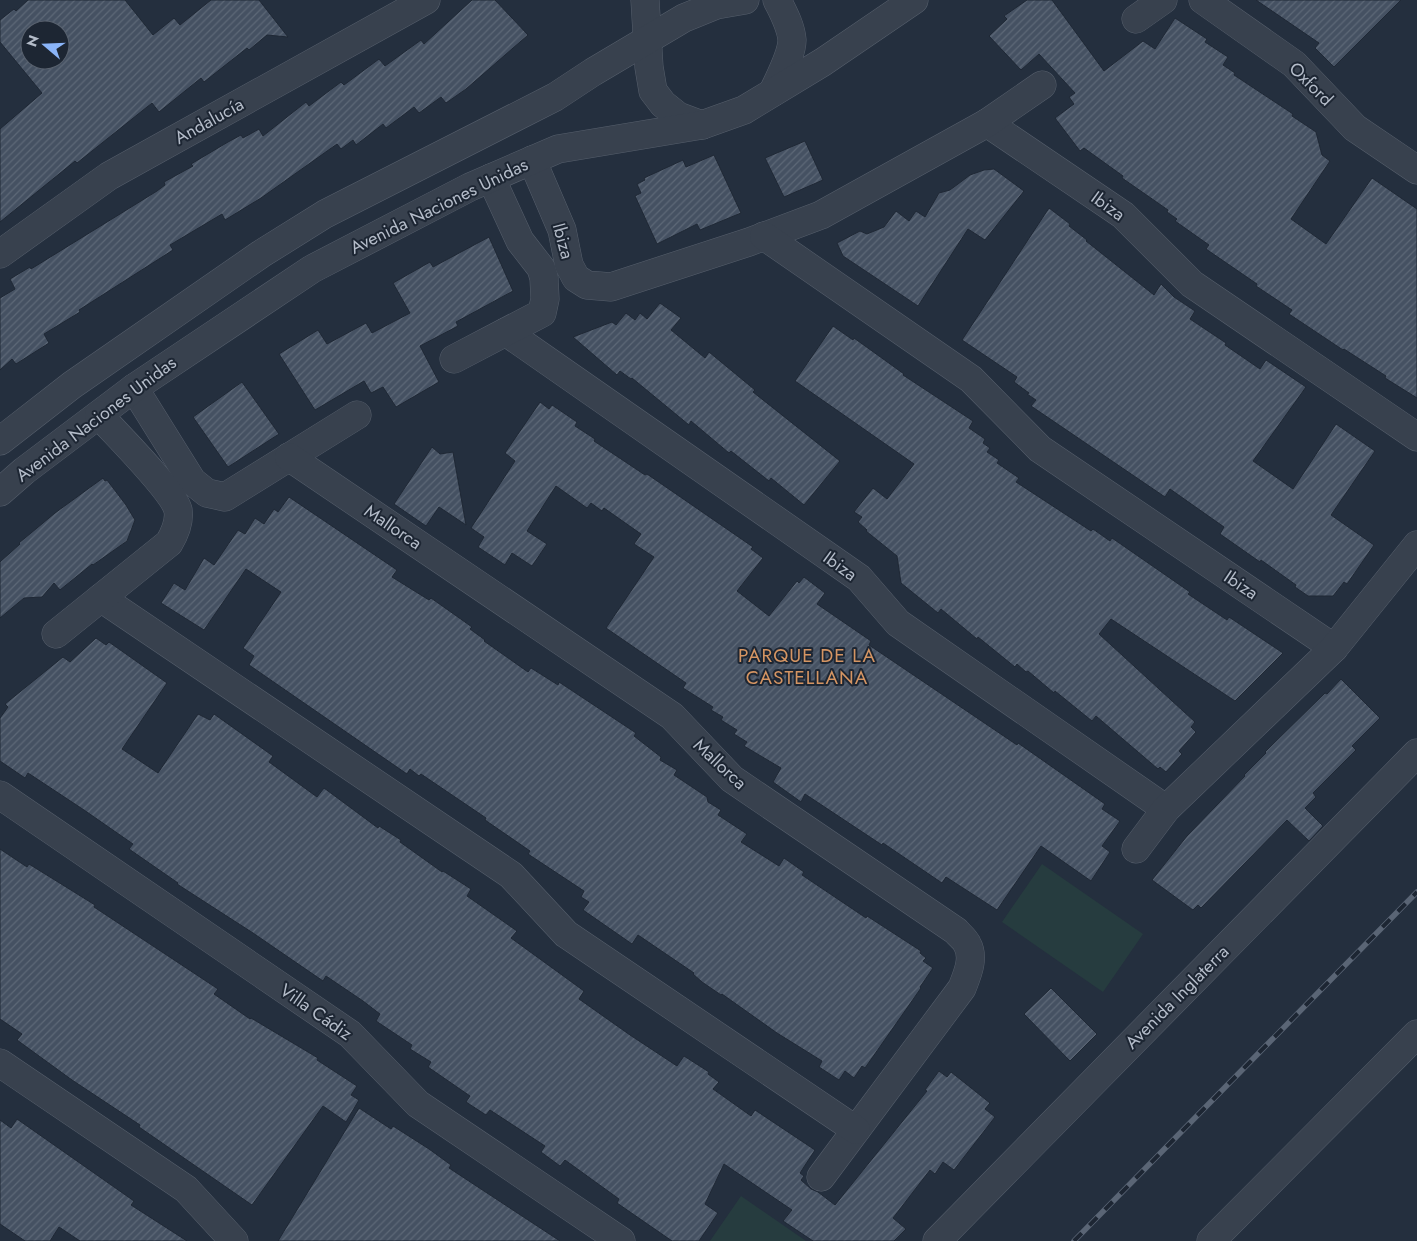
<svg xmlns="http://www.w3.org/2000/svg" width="1417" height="1241" viewBox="0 0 1417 1241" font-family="Jost,sans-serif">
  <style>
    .pitch { fill: #263c3f }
    .building { fill: url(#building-hatch); stroke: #1f2835; fill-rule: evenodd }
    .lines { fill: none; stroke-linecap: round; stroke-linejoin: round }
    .minor-casing { stroke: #565f6c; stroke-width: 29 }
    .minor { stroke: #38414e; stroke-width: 28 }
    .rail-casing { stroke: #5a6575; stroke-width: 5.5 }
    .rail { stroke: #1d2633; stroke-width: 4; stroke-dasharray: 11; stroke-linecap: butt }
    .labels { text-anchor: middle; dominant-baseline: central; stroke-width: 4; stroke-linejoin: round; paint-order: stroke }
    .street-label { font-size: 18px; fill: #b4bcc9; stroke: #1d2633 }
    .neighbourhood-label { font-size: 19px; letter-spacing: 1px; fill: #d59563; stroke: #1d2633 }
  </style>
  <defs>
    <pattern id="building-hatch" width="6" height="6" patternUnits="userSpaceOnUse" patternTransform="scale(1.25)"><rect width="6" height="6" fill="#455162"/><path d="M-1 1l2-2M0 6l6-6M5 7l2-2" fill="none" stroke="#5d6877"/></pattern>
  </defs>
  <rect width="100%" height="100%" fill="#242f3e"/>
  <g class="pitch">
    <polygon points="1042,864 1143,934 1103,992 1002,922"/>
    <polygon points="741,1196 806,1241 710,1241"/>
  </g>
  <g class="building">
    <path d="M28,0h97l28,35 21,-17 6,7 31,-25h48l29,37 -21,-2 -18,15 -2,-2 -43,34 -3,-4 -42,34 -7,-9 -75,60 -2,-2 -75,61v-93l42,-36 -42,-51v-22l14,-11 2,2zM30,30h30v30h-30z"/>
    <polygon points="472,0 495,0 528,35 466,89 446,103 441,97 419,113 414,107 386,128 383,124 356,145 353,140 341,149 337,144 261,198 225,220 222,214 170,245 173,250 79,310 80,312 44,334 49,343 16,364 12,359 0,370 0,298 15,289 10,279 30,267 31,269 120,214 157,191 165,185 164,182 193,166 191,164 228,142 241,135 243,138 259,129 263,136 306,102 309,106 341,82 344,85 379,59 385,66 421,40 424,44"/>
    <polygon points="1027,0 1052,0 1104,71 1143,41 1155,49 1175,18 1207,39 1205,42 1228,57 1223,65 1235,73 1234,75 1293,114 1292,116 1316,132 1322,155 1330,161 1291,219 1326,244 1372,178 1417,209 1417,398 1385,378 1386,376 1344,349 1343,350 1289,314 1292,310 1256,286 1257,284 1206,249 1209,245 1175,221 1177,219 1167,212 1168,210 1122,178 1123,176 1084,148 1080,151 1055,118 1074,104 1069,97 1075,93 1039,54 1021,70 989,36 1007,19 1004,16"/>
    <polygon points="1256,0 1401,0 1334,67 1315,48 1319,43"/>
    <polygon points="805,141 823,180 784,197 765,158"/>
    <polygon points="714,155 741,213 700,230 697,224 657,244 635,196 641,193 637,184 645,180 644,178 683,160 686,167"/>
    <polygon points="994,169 1024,191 985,240 968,229 918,306 843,256 837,243 860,231 867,234 884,227 896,211 909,221 916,211 925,217 939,193 950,190 970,175 984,170"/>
    <polygon points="1049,208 1070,224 1069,226 1087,240 1086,241 1154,295 1161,284 1174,297 1195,311 1190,319 1226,343 1225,345 1260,369 1266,360 1306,387 1253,461 1293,489 1336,424 1375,451 1331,515 1374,545 1347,584 1344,582 1333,596 1308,596 1295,587 1296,585 1261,560 1260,562 1220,534 1224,527 1170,489 1165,497 1059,425 1031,406 1036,400 1027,394 1029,393 1014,382 1017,377 962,340"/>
    <polygon points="489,237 513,291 456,322 458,326 420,346 439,382 396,407 383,387 371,393 364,381 315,410 279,354 318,330 327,344 366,323 372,333 410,313 393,283 430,262 433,267"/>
    <polygon points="660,303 681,318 671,330 705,358 709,352 755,390 753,392 840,461 804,505 771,478 769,481 731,451 729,453 691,421 689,425 632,378 631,379 620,371 617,375 573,337 612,322 616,325 626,313 635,320 640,313 647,319"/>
    <polygon points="833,326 853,340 854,338 904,374 903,375 973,421 969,428 985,439 983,443 990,448 987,452 999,460 997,463 1019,478 1016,482 1091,531 1093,529 1110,541 1112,538 1190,592 1188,594 1227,620 1229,617 1283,653 1235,701 1111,619 1099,634 1195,722 1191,727 1196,732 1179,751 1182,754 1166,772 1160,767 1158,769 1096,716 1092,721 1055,691 1054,693 1028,671 1026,672 1017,664 1015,667 978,637 977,639 941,609 938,613 901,583 897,556 866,531 867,530 858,522 862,517 854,512 873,488 887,499 914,464 795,381"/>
    <polygon points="242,382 279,434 228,467 193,417"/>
    <polygon points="540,402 549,409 552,405 577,422 575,426 595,439 594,441 645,475 647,474 753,547 751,549 763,558 737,591 769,616 797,581 799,583 804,577 825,593 817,604 871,641 869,645 1017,745 1018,743 1105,804 1102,809 1120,821 1102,846 1110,852 1091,881 1041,846 997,910 946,877 942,883 883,843 882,845 805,794 801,802 773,782 781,768 744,746 747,742 734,734 737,730 721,720 723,717 711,710 713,707 683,688 686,683 606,628 654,557 634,544 641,534 604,508 602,511 591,503 587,508 556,486 527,531 547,544 532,566 512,553 505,565 478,547 484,537 471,528 515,461 505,453"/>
    <polygon points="432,447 440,454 453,452 466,525 439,507 426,526 394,504"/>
    <polygon points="103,478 105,481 107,480 126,505 135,520 127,541 93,565 92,564 60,590 54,583 42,597 24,598 0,618 0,562 20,544 19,543 55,513"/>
    <polygon points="289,497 397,570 392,577 429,600 431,598 472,627 470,629 485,640 484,641 528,672 531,668 558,685 559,682 636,733 634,736 661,757 660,760 677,770 674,775 707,797 708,802 721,810 718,815 747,834 741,842 779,866 784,858 804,872 802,875 866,918 867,916 921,951 920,953 926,958 923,961 933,968 920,987 921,988 865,1068 862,1066 854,1078 845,1071 839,1080 819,1067 822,1061 777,1033 722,994 721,995 702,982 693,974 694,973 638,935 632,944 583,910 589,902 581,897 584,891 528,854 530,851 485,820 486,818 421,774 419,776 410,769 407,774 249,665 254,656 243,648 281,592 246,569 204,630 161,603 174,583 185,590 204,558 214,565 238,530 245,534 255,518 264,524 274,509 278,512"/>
    <polygon points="96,638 106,645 109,642 167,683 122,749 158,773 198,714 210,720 214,714 273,756 269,762 317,797 324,788 378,828 379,826 401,840 400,842 442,872 443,871 471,889 467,896 517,931 511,938 584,991 579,999 630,1035 677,1066 684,1056 709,1072 708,1074 719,1082 713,1089 751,1116 755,1110 815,1150 800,1173 804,1176 801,1180 811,1189 818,1192 835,1205 927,1091 925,1090 939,1071 947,1077 951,1072 990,1103 985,1109 995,1117 954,1170 943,1162 935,1174 930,1170 893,1218 906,1229 894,1241 813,1241 783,1221 792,1210 724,1164 705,1204 718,1213 699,1241 672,1241 617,1203 619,1199 565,1160 560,1166 541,1152 545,1146 490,1110 486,1115 466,1102 470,1096 428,1067 431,1062 410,1049 412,1045 376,1021 380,1014 363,1001 326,976 323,981 253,933 177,884 178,883 129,849 133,844 84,810 28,773 25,778 0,761 0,718 8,707 5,704 63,657 70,662"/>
    <polygon points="1341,679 1380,718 1352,746 1356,750 1313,793 1316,797 1305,808 1323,826 1309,841 1287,820 1201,908 1198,905 1193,910 1152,880 1187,836 1245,776 1244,775 1266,753 1265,752 1325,693 1327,694"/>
    <polygon points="0,849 27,867 29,864 95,905 94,907 218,989 214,994 250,1019 251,1018 318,1058 317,1060 357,1086 351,1095 359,1100 346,1122 323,1106 252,1205 139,1127 140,1125 72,1080 17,1040 22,1034 0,1019"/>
    <polygon points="1051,988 1097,1034 1070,1061 1024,1014"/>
    <polygon points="359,1108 391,1129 393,1126 429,1149 451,1165 449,1168 560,1241 278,1241"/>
    <polygon points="17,1119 134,1201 131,1205 187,1241 80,1241 59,1227 50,1241 25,1241 0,1224 0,1120 11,1128"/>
  </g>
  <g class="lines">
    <defs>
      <g id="minor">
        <polyline points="645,0 649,67 653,91 663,104 678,116 702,125"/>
        <polyline points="1203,0 1294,64 1355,128 1417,170"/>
        <polyline points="1136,19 1163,0"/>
        <path d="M773,92c6,-14 19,-37 19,-52 -1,-14 -9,-28 -15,-40"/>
        <polyline points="987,123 1123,215 1192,284 1417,437"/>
        <polyline points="532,160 562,230 569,265 576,278 587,285 611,287 749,242 821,215 987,123 1042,85"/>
        <polyline points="764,236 971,379 1040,449 1334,648"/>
        <polyline points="0,254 109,176 426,0"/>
        <polyline points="506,332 859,578 898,623 1166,809"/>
        <polyline points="454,359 542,313 545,299 544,278 541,268 520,241 491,178"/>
        <polyline points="134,388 192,481 207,493 225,497 357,415"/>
        <polyline points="0,441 72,385 261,254 325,214 555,97 593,72 684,18 716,5 745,0"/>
        <path d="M289,457l383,259 60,63 224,152c3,4 9,8 11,13 8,14 0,31 -5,44l-141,189"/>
        <polyline points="0,492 24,471 134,388 312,269 470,187 558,149 702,125 744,110 823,62 914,0"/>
        <polyline points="101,598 511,875 566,934 856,1130"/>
        <path d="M56,634l113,-91c6,-10 11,-21 9,-33 -5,-20 -63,-77 -79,-95"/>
        <polyline points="0,795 350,1034 418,1104 621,1241"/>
        <polyline points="1136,849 1166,809 1334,648 1417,545"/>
        <polyline points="0,1063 186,1189 234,1241"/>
        <polyline points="937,1241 1417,753"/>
        <polyline points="1211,1241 1417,1034"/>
      </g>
    </defs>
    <use href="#minor" class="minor-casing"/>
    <use href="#minor" class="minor"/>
    <defs>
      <polyline id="rail" points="1074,1241 1417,892"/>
    </defs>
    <use href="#rail" class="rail-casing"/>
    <use href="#rail" class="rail"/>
  </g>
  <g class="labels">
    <g class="street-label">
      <text transform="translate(1311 84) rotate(45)">Oxford</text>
      <text transform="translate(209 121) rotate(-29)">Andalucía</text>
      <text transform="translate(439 206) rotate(-26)">Avenida Naciones Unidas</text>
      <text transform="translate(1108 206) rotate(36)">Ibiza</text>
      <text transform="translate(563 241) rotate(75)">Ibiza</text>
      <text transform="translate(96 419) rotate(-37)">Avenida Naciones Unidas</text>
      <text transform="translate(393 527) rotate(34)">Mallorca</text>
      <text transform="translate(840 566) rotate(36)">Ibiza</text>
      <text transform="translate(1241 585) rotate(34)">Ibiza</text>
      <text transform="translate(720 764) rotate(43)">Mallorca</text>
      <text transform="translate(1177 997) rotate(-45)">Avenida Inglaterra</text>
      <text transform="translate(316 1012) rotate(35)">Villa Cádiz</text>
    </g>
    <g class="neighbourhood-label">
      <text x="807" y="655">PARQUE DE LA<tspan x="807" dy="22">CASTELLANA</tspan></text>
    </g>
  </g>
  <g transform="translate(45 45) rotate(289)"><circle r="24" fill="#1d2633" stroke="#59626f"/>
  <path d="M0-4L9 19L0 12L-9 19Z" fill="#8ab4f8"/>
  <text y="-8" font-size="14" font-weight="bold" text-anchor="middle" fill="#b4bcc9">N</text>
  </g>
</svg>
